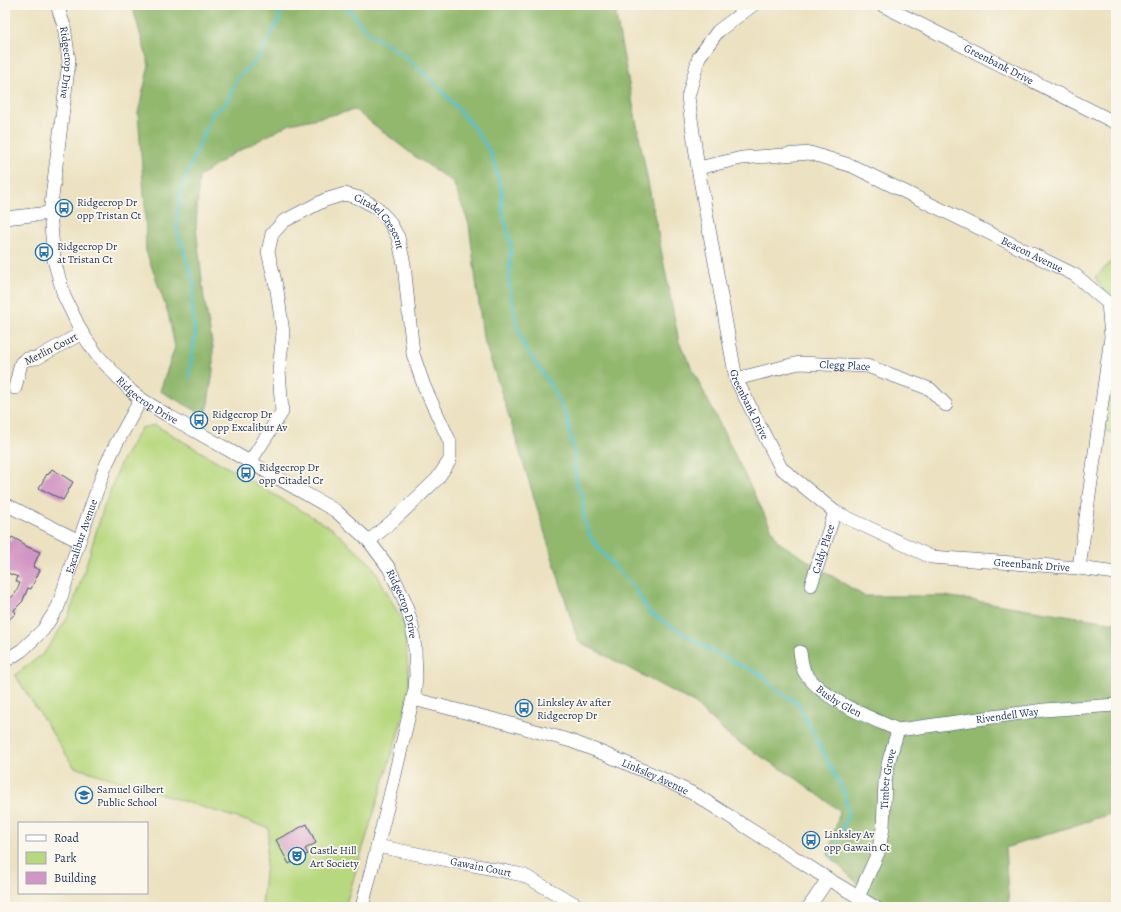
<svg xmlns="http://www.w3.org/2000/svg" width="1121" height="912" viewBox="0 0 1121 912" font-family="Alegreya,serif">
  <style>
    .green { fill: #b8d87f; stroke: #6a846e }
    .forest { fill: #92b86e; stroke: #567466 }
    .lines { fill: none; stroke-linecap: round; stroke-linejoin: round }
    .stream { stroke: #55c2ce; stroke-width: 3 }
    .building { fill: #d395c4 }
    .minor-casing { stroke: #3a4a6d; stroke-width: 14 }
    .minor { stroke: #fff; stroke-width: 13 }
    .labels { text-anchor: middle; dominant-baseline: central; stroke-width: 3.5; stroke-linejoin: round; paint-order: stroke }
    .street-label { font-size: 11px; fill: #1b2f5e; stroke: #fbf7ec }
    .poi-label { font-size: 11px; fill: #1b2f5e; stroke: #fbf7ec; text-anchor: start }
  </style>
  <rect width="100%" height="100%" fill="#fbf7ec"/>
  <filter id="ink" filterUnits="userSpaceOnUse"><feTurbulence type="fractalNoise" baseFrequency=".025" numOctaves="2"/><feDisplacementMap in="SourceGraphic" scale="8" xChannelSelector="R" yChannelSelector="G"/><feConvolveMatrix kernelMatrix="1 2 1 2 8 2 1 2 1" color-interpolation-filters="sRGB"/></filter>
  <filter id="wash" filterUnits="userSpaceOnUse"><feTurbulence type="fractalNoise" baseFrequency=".012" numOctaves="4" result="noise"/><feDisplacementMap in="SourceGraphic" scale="16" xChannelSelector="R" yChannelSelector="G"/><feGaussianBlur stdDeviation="0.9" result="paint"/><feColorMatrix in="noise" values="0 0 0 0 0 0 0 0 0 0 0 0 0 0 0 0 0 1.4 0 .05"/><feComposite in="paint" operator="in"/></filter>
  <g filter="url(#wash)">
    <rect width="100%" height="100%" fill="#ece2c1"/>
    <g class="green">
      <polygon points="1116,258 1116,327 1109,298 1095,277"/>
      <polygon points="1116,329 1116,433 1102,431"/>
      <polygon points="155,425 333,529 372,565 404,624 410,690 404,714 345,907 262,907 269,828 74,767 15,675 44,653 68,617 82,578 103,510 120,464 141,428"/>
    </g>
    <polygon class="forest" points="132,5 615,5 617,22 679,342 778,542 864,596 945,596 1116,623 1116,812 1005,848 1009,907 882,907 828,855 840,811 797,779 730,737 694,703 578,641 507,410 483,337 469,224 453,182 413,155 355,110 290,124 229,156 199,177 196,227 204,298 213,348 213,371 206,416 160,391 175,347 168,313 146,251 145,208 138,113 149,65"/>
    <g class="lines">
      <g class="stream">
        <polyline points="344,5 369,33 404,55 437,85 474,128 491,153 502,190 502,209 511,244 509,283 517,326 525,348 547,379 566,415 574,453 577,485 582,494 584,519 591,538 601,551 636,590 650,613 715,653 762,675 778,692 797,702 845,794 848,814 832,858"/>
        <polyline points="189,376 195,336 192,304 194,285 177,228 180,191 213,112 226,104 238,77 257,60 279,20 282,5"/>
      </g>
    </g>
    <g id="blocks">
      <g class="building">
        <polygon points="52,469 73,482 63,500 39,488 47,474 48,475"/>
        <polygon points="12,537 23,543 23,545 40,552 33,567 40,570 31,589 28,588 23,600 23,601 14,610 16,613 5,623 5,601 6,602 15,594 20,583 16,581 18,577 5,572 5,539 10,541"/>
        <polygon points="307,824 316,843 305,849 308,854 289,864 276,840"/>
      </g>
    </g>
  </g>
  <g filter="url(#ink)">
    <use href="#blocks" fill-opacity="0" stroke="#3a4a6d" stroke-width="1"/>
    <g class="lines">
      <defs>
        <g id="minor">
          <path id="s1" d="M57,5l7,21 5,35 -19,152 4,47 10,36 18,37 15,22 34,36 10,8 26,16 169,96 33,30 20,27 14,29 9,28 3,25 1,26 -1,13 -26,111 -27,107"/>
          <path id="s2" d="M753,5l-35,26 -19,26 -11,40 10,71 38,211 45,89 54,44 96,45 148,11 37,5"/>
          <path id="s3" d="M882,5l234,118"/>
          <path id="s4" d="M698,168l44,-10 68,-5 42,13 223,109 33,28 3,34 -32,231"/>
          <polyline points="5,218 50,213"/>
          <path id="s5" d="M736,379l63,-16 68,3 63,23 16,16"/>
          <polyline points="15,388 21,363 26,359 37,358 82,333"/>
          <path id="s6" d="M250,462l32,-50 -3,-42 4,-37 -6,-43 -9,-38 4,-18 12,-13 41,-21 20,-6 14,4 17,9 13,14 9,16 6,27 9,90 11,32 26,56v18l-13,19 -41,39 -27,23"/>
          <polyline points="5,505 7,505 79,541"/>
          <path id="s7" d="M811,585l24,-73"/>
          <path id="s8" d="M800,652c1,6 2,16 5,21 20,28 62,43 93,57"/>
          <path id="s9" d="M5,661l17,-11 21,-20 15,-23 21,-66 27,-76 9,-19 26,-47"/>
          <path id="s10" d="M413,699l91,23 67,19 29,11 61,26 35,17 132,84 47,28"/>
          <path id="s11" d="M898,730l146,-20 72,-5"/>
          <path id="s12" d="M377,846l146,29 52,29 2,3"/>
          <path id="s13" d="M858,897l20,-44 5,-25 2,-47 4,-21 9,-30"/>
          <polyline points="809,907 828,879"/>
        </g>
      </defs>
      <use href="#minor" class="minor-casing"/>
      <use href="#minor" class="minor"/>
    </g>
  </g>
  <defs>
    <symbol id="bus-ring" viewBox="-11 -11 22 22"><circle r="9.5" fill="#fbf7ec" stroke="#1f6fb2" stroke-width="1.5"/><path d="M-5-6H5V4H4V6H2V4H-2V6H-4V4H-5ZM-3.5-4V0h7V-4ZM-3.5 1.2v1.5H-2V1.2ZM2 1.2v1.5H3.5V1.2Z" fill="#1f6fb2"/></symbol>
    <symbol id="school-ring" viewBox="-11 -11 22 22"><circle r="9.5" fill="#fbf7ec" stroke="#1f6fb2" stroke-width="1.5"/><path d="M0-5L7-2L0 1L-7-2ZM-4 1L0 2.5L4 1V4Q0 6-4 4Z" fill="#1f6fb2"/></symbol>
    <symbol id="theatre-ring" viewBox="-11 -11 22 22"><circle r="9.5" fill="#fbf7ec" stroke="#1f6fb2" stroke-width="1.5"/><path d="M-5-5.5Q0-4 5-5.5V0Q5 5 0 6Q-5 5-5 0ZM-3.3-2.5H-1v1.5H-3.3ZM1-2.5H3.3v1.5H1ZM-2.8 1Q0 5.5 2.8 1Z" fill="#1f6fb2"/></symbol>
  </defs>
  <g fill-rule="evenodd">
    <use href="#bus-ring" x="54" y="198" width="20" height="20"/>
    <use href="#bus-ring" x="34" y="242" width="20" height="20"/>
    <use href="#bus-ring" x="189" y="410" width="20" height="20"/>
    <use href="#bus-ring" x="236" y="463" width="20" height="20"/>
    <use href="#bus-ring" x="514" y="698" width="20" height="20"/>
    <use href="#school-ring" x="74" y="785" width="20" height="20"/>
    <use href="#bus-ring" x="801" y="830" width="20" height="20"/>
    <use href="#theatre-ring" x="287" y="846" width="20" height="20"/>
  </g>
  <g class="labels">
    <g class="street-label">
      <text stroke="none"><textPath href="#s1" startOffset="59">Ridgecrop Drive</textPath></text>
      <text stroke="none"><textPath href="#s3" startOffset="131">Greenbank Drive</textPath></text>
      <text stroke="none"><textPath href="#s6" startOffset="371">Citadel Crescent</textPath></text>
      <text stroke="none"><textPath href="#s4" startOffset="358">Beacon Avenue</textPath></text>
      <text transform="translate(51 349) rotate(-27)">Merlin Court</text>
      <text stroke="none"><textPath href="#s5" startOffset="111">Clegg Place</textPath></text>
      <text stroke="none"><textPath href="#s1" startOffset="431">Ridgecrop Drive</textPath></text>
      <text stroke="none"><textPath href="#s2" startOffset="432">Greenbank Drive</textPath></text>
      <text stroke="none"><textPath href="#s9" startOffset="151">Excalibur Avenue</textPath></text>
      <text stroke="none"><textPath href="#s7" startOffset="38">Caldy Place</textPath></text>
      <text stroke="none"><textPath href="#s2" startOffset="780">Greenbank Drive</textPath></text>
      <text stroke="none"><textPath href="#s1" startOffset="767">Ridgecrop Drive</textPath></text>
      <text stroke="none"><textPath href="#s8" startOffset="66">Bushy Glen</textPath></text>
      <text stroke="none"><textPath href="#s11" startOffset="110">Rivendell Way</textPath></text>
      <text stroke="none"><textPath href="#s10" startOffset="255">Linksley Avenue</textPath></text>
      <text stroke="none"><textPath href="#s13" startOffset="123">Timber Grove</textPath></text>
      <text stroke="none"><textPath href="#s12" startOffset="106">Gawain Court</textPath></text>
    </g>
    <g class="poi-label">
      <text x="77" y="202">Ridgecrop Dr<tspan x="77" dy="13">opp Tristan Ct</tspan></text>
      <text x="57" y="246">Ridgecrop Dr<tspan x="57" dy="13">at Tristan Ct</tspan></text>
      <text x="212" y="414">Ridgecrop Dr<tspan x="212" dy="13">opp Excalibur Av</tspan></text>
      <text x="259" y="467">Ridgecrop Dr<tspan x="259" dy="13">opp Citadel Cr</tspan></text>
      <text x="537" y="702">Linksley Av after<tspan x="537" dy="13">Ridgecrop Dr</tspan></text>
      <text x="97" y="789">Samuel Gilbert<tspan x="97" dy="13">Public School</tspan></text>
      <text x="824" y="834">Linksley Av<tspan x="824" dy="13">opp Gawain Ct</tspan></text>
      <text x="310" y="850">Castle Hill<tspan x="310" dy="13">Art Society</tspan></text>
    </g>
  </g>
  <rect width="1121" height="912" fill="none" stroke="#fbf7ec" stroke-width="20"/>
  <rect x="18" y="822" width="130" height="72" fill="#fbf7ec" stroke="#a1a7b3"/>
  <rect x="26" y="835" width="20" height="6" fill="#ffffff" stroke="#a1a7b3"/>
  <text x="54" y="842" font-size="12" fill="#1b2f5e">Road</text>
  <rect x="26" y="852" width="20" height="12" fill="#b8d87f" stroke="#a1a7b3"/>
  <text x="54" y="862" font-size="12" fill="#1b2f5e">Park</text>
  <rect x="26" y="872" width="20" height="12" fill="#d395c4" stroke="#a1a7b3"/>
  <text x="54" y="882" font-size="12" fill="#1b2f5e">Building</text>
</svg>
